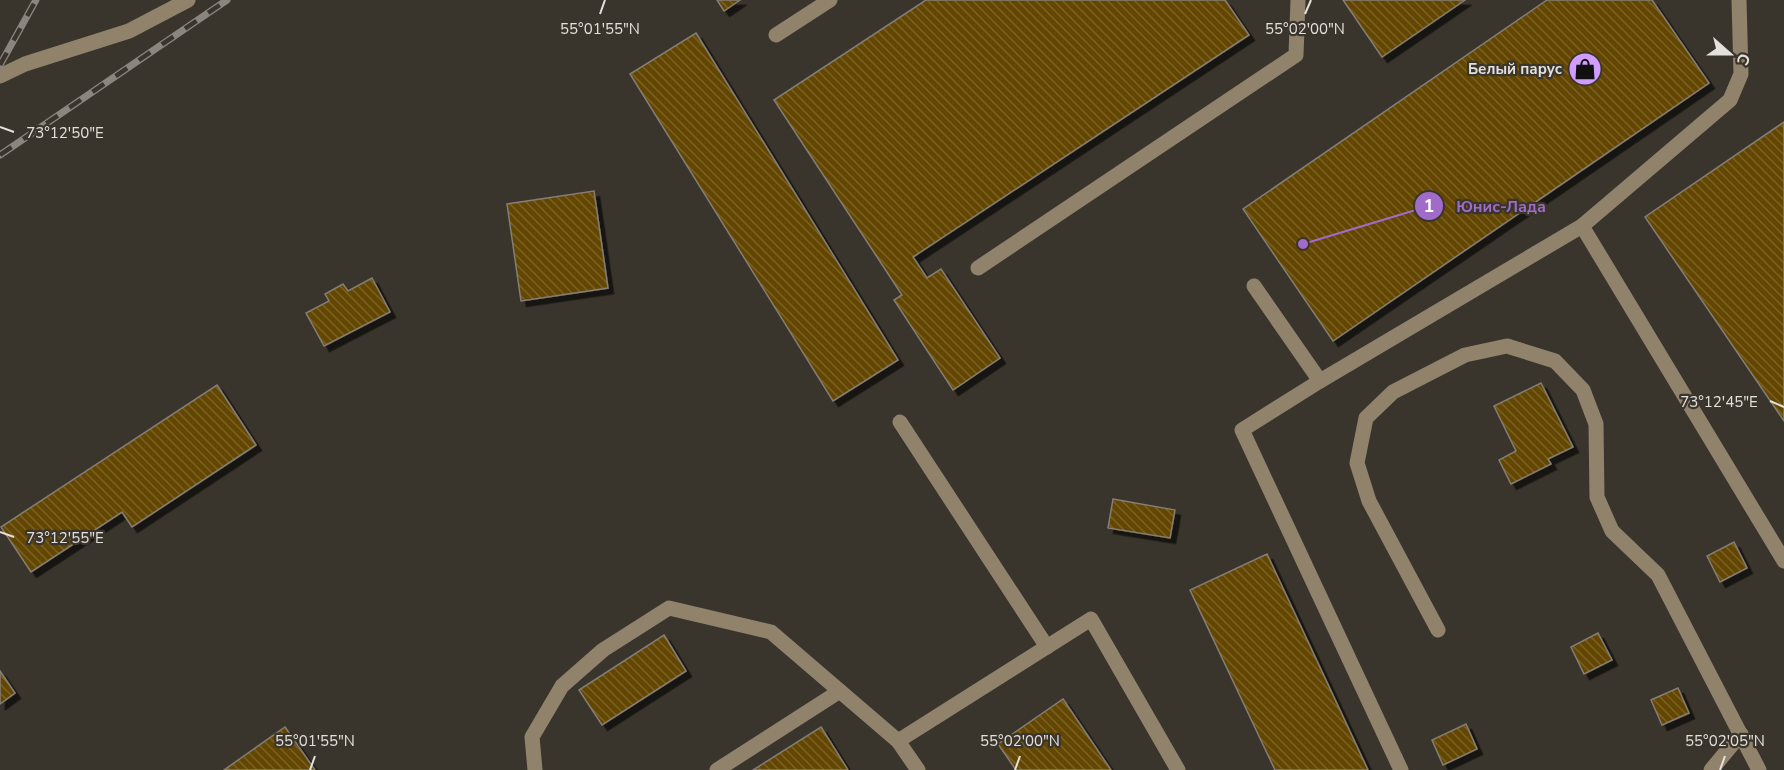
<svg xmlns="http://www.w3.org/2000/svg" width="1784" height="770" viewBox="0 0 1784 770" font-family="'Nunito Sans',sans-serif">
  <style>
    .building { fill: url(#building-back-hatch); stroke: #847e74; stroke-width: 1.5; filter: url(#shadow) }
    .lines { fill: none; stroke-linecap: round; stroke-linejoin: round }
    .minor { stroke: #91836b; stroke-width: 15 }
    .rail-casing { stroke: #8a867f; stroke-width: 7 }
    .rail { stroke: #3a352c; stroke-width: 4.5; stroke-dasharray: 14; stroke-linecap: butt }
    .ticks { fill: none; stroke: #e4e1dc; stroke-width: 2 }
    .labels { text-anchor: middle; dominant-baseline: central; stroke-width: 4.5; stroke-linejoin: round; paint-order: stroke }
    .poi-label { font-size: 15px; font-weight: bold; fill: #e4e1dc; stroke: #3a352c; text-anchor: end }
    .ticks-label { font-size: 15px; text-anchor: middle; fill: #e4e1dc; stroke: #3a352c; stroke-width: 4.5; stroke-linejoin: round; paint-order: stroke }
    .leader { fill: none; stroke: #a06bc9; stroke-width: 2 }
    .callout-dot { fill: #a06bc9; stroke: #3a352c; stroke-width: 2 }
    .mark-label { font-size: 18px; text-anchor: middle; font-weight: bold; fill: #fff }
    .callout-label { font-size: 16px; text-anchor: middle; font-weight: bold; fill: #a06bc9; stroke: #3a352c; stroke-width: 4.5; stroke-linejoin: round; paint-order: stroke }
  </style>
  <defs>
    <pattern id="building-back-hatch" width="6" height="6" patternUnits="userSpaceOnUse" patternTransform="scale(1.5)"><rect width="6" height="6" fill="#644701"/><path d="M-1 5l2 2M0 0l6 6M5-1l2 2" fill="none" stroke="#7a6125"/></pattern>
    <filter id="shadow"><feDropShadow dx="5.5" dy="5.5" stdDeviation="0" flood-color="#0009"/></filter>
  </defs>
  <rect width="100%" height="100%" fill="#3a352c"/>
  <g class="building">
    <polygon points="717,0 740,0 724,11"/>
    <polygon points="926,0 1225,0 1249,35 913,257 927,278 941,269 1000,358 953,390 894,300 902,295 774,100"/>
    <polygon points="1343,0 1465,0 1382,57"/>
    <polygon points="1547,0 1652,0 1709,83 1333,341 1243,209"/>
    <polygon points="696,33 898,360 833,401 630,74"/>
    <polygon points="1784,122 1784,421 1645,217"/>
    <polygon points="594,191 608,288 521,301 507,204"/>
    <polygon points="372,278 390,312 324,346 306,313 329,301 325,294 343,284 348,291"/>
    <polygon points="1541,383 1573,447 1548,459 1551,464 1511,484 1499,460 1516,451 1494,406"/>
    <polygon points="217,385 256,445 132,527 122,512 31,572 1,527"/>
    <polygon points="1113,499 1175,510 1170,538 1108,528"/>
    <polygon points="1734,542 1747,568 1720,582 1707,556"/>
    <polygon points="1267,554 1368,770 1275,770 1190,590"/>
    <polygon points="1598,633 1612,660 1584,674 1571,647"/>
    <polygon points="664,635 686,671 602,725 579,690"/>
    <polygon points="0,671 15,693 0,704"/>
    <polygon points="1678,688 1689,713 1662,725 1651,700"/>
    <polygon points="1063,699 1111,770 1016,770 998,744"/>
    <polygon points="1466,724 1477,749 1443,765 1432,740"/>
    <polygon points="285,727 315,770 224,770"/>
    <polygon points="821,727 848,770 753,770"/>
  </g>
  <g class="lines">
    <g class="minor">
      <polyline points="776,35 830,0"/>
      <polyline points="0,76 25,64 129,31 188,0"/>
      <polyline points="1582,226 1784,561"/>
      <polyline points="978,268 1296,55 1298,0"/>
      <polyline points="1254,286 1320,381 1582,226 1730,100 1741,74 1739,0"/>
      <polyline points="1320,381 1242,430 1401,770"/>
      <polyline points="900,422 1047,647"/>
      <polyline points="1438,630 1369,501 1357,463 1366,418 1393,392 1465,355 1507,346 1555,361 1583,390 1596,424 1597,497 1612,531 1658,575 1759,770"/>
      <polyline points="898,741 1091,619 1178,770"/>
      <polyline points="535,770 532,737 562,686 603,650 669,608 771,632 898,741 918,770"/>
      <polyline points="717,770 840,691"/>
      <polyline points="1711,770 1741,734"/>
    </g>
    <defs>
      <g id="rail">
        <polyline points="0,65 36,0"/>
        <polyline points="0,155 227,0"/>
      </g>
    </defs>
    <use href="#rail" class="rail-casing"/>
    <use href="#rail" class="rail"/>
  </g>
  <path class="ticks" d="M600,14l5,-14M1305,14l6,-14M0,127l14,5M1770,401l14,6M0,532l14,5M310,770l5,-14M1015,770l5,-14M1720,770l5,-14"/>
  <defs>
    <symbol id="shop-disc" viewBox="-11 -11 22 22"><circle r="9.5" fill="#d09dff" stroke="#3a352c"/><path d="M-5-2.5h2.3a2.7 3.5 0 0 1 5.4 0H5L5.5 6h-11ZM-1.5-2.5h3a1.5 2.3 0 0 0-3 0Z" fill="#111"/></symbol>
  </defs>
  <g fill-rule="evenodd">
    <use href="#shop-disc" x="1566" y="50" width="38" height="38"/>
  </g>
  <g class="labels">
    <g class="poi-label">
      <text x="1562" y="69">Белый парус</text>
    </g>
  </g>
  <g class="ticks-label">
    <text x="600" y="34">55°01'55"N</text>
    <text x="1305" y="34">55°02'00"N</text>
    <text x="65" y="138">73°12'50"E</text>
    <text x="1719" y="407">73°12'45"E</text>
    <text x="65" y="543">73°12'55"E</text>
    <text x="315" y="746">55°01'55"N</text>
    <text x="1020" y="746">55°02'00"N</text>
    <text x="1725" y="746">55°02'05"N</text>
  </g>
  <path class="leader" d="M1303 244L1429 206"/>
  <g class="callout-dot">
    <circle cx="1303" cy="244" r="6"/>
    <circle cx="1429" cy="206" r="15"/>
  </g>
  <g class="mark-label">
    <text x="1429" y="212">1</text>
  </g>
  <g class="callout-label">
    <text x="1501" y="212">Юнис-Лада</text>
  </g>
  <g transform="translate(1730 54) rotate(111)" stroke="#3a352c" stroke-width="4.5" paint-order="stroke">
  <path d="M0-4.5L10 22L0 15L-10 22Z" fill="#e4e1dc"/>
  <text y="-9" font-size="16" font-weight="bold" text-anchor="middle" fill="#e4e1dc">С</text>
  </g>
</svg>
